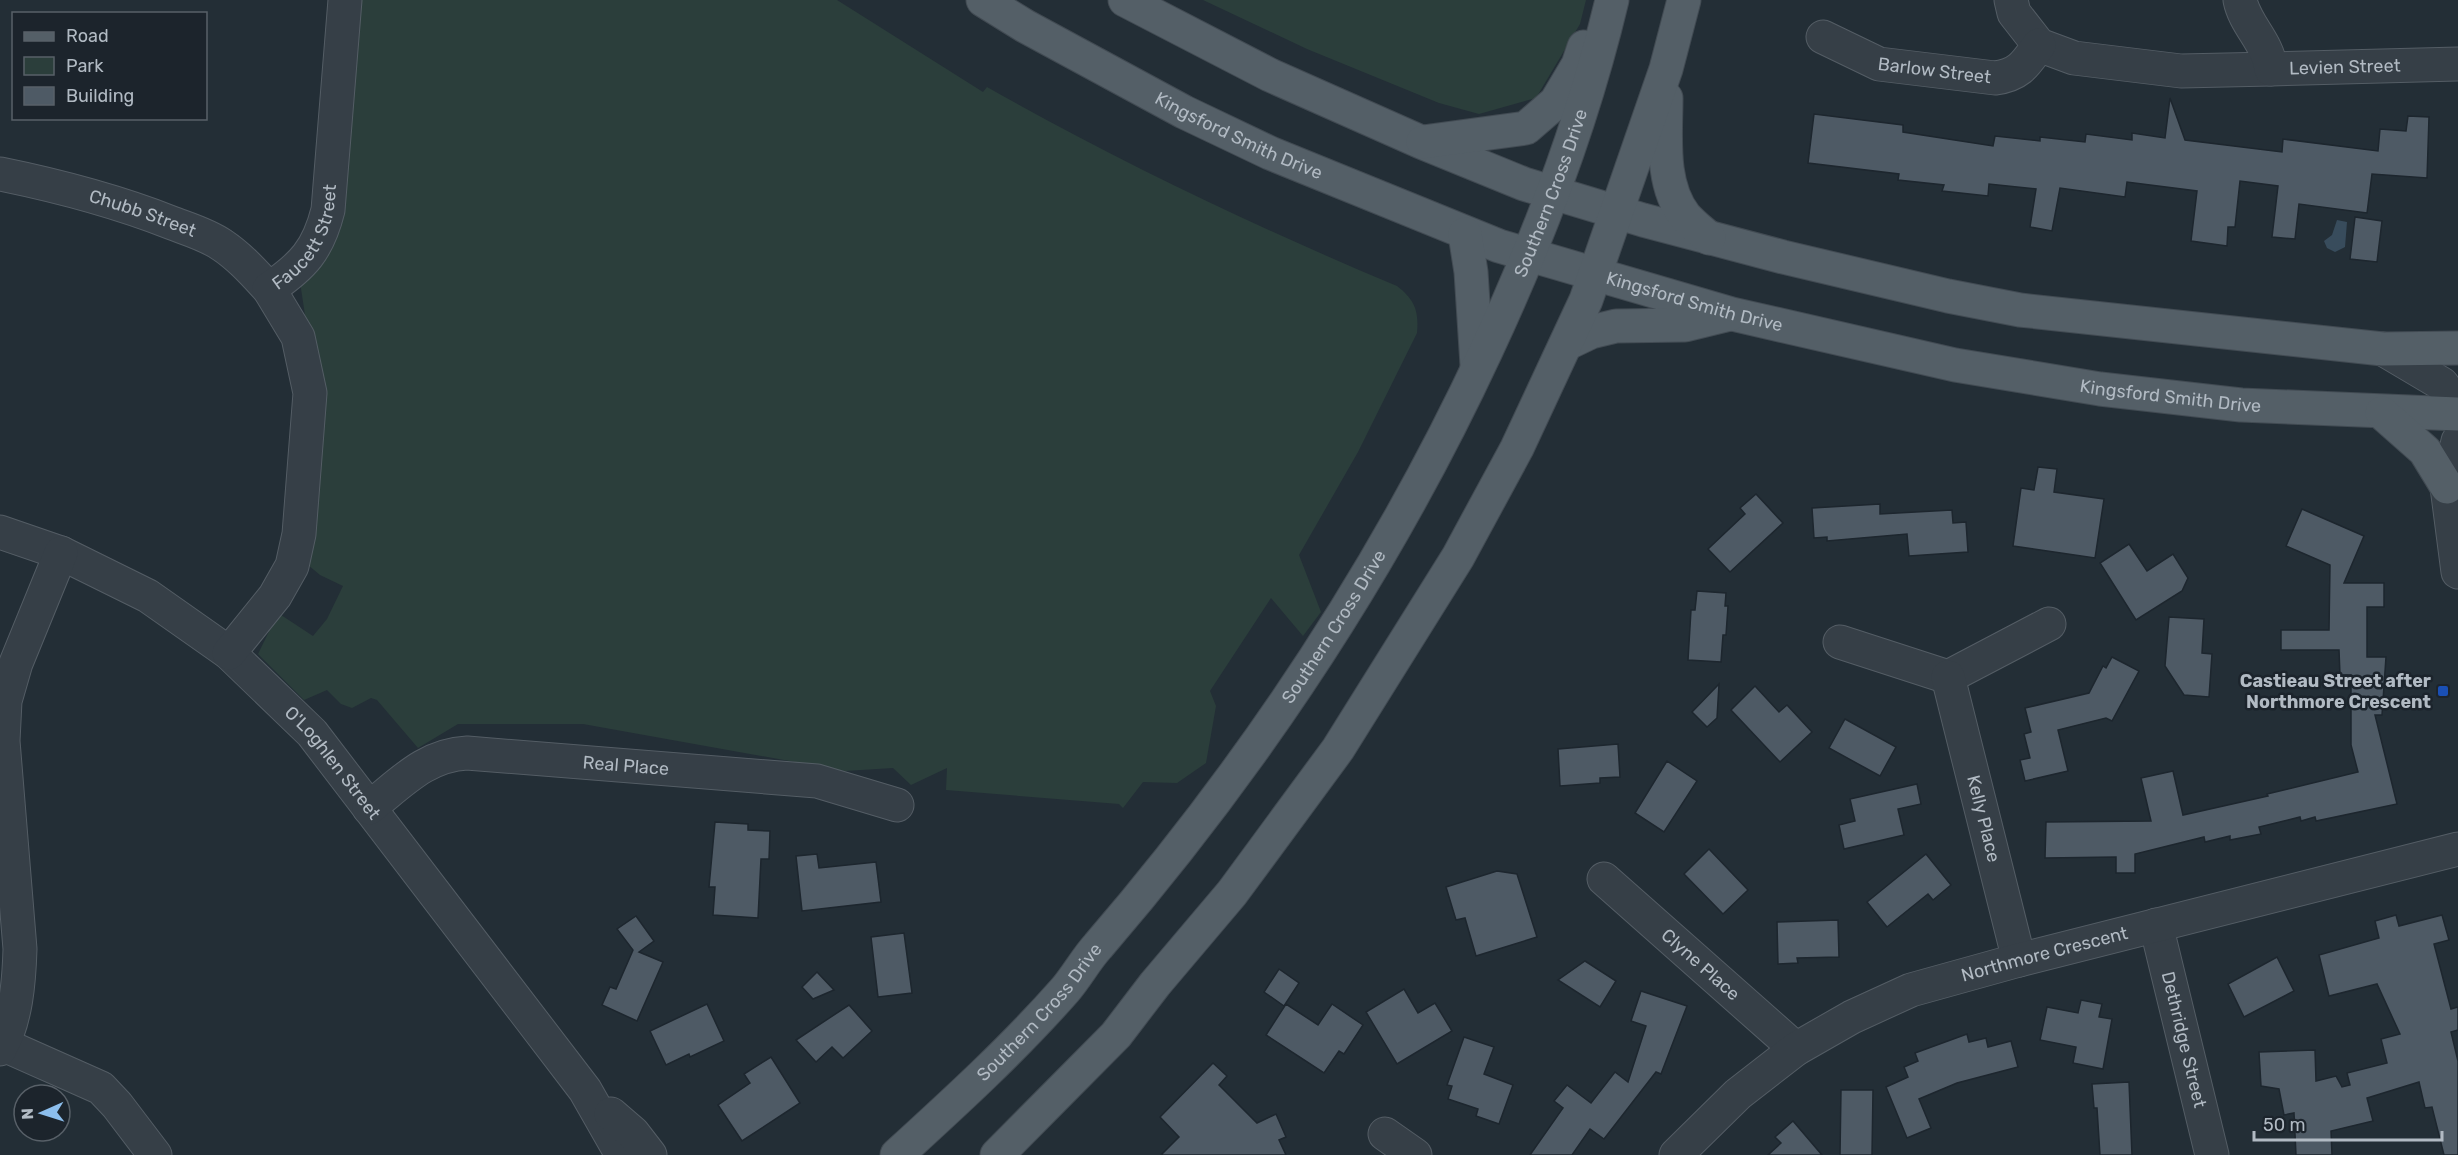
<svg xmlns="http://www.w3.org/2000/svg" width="2458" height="1155" viewBox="0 0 2458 1155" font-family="Rubik,sans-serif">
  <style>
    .green { fill: #2b3e3b }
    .water { fill: #384c5c }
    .building { fill: #4e5a65; stroke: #1d262e; stroke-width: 1.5 }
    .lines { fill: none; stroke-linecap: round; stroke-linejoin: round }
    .minor-casing { stroke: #545d65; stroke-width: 35 }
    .major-casing { stroke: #424b53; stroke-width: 35 }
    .minor { stroke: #363f47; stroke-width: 33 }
    .major { stroke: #545f67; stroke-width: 33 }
    .transit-dot { fill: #1a4fb4; stroke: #1c242c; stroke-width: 2 }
    .labels { text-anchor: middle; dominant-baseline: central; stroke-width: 5; stroke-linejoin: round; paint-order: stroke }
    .street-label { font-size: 18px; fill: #b1bac3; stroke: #1c242c }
    .poi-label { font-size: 18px; font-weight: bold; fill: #b1bac3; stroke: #1c242c; text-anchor: end }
  </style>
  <rect width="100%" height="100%" fill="#232e36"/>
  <g class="green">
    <path d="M356,0h481l146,92 4,-5c133,75 269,140 410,199 18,14 22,25 20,47l-59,119 -59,103 22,57 -18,24 -32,-38 -61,93 6,15 -10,57 -29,20 -34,-1 -20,26 -4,-4 -173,-14 1,-22 -36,17 -18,-17 -48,3 -262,-47h-125l-40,24 -41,-48 -6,-2 -19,10 -11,-4 -14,-14 -23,10 -46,-46 20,-41 35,23 14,-17 16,-33 -23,-11 -18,-15 10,-199 -12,-79z"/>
    <polygon points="1203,0 1586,0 1580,24 1536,98 1479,114 1439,103 1307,49"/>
  </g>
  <polygon class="water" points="2337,220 2347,222 2345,247 2335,252 2327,248 2324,241 2332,235"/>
  <g class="building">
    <polygon points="2170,98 2185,140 2282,152 2283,139 2378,151 2380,129 2406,131 2408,116 2429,117 2427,178 2372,174 2367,213 2299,204 2295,239 2272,237 2278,186 2240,181 2235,227 2228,227 2227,246 2191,241 2197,191 2127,182 2125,197 2060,188 2052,231 2030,227 2036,189 1989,184 1988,196 1942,191 1944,185 1898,180 1899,174 1808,163 1814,114 1903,125 1903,132 1993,146 1995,136 2040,141 2040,137 2085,142 2086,134 2132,140 2132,133 2165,138"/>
    <polygon points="2355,217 2382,221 2377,262 2350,259"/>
    <polygon points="2038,467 2057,469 2054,492 2104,499 2095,558 2013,546 2021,488 2034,490"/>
    <polygon points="1756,494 1783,523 1730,572 1708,549 1745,514 1740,508"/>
    <polygon points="1880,504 1880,514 1952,510 1953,523 1966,522 1968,552 1909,556 1907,534 1827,541 1827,537 1814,538 1812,508"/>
    <polygon points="2302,509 2364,536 2344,583 2384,583 2384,607 2367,607 2367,657 2386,657 2382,715 2375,715 2397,804 2316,821 2315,817 2301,821 2300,817 2259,827 2261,834 2230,840 2230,836 2205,842 2204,837 2135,854 2135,873 2116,873 2116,857 2045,858 2046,822 2151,821 2141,778 2173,771 2183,815 2268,796 2267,794 2358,772 2351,745 2351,675 2340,675 2339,650 2281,650 2281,630 2329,630 2330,565 2286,546"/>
    <polygon points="2129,544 2147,571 2173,554 2188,578 2182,591 2136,620 2100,563"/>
    <polygon points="1697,591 1726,593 1725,606 1728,606 1726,635 1723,635 1721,662 1688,660 1691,610 1695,610"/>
    <polygon points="2169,617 2204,619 2202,653 2212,654 2209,697 2184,695 2165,666"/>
    <polygon points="2112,657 2139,671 2112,721 2106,718 2058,730 2068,771 2025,781 2020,760 2030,758 2024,734 2031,732 2025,708 2089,693 2103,666 2106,668"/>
    <polygon points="1719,684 1717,718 1707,727 1692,712"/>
    <polygon points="1755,686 1779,712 1787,705 1812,732 1780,762 1731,710"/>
    <polygon points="1845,719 1896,747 1880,776 1829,748"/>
    <polygon points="1618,744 1620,777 1600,778 1600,783 1560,786 1558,749"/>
    <polygon points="1667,761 1697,781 1664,832 1635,813"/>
    <polygon points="1917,784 1921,804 1898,809 1904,835 1844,849 1839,825 1855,821 1850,799"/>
    <polygon points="715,822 748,824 748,830 770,831 769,859 761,859 758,918 713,915 715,887 709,887"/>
    <polygon points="1709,849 1748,890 1723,914 1684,874"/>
    <polygon points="817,854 819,868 876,862 881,902 802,911 796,856"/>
    <polygon points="1926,854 1951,885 1933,900 1928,894 1887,927 1867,902"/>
    <polygon points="1497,871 1517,874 1537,937 1476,956 1465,918 1456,920 1446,887"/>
    <polygon points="2396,915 2399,926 2442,915 2449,940 2434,944 2451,1009 2458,1007 2458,1030 2451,1032 2458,1061 2458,1155 2444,1155 2432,1107 2425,1108 2419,1082 2367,1098 2373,1121 2331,1131 2332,1155 2296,1155 2294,1113 2284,1115 2279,1089 2261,1086 2259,1052 2315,1050 2316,1081 2336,1076 2342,1087 2350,1085 2347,1073 2387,1063 2381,1039 2400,1034 2377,984 2329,996 2319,955 2379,938 2375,921"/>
    <polygon points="636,916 654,941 639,952 663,962 637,1021 602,1005 610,987 616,989 633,950 617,929"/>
    <polygon points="1838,920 1839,957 1797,958 1798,963 1778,964 1777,922"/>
    <polygon points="904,933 912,993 878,997 871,937"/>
    <polygon points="2277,957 2294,991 2244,1017 2228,984"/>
    <polygon points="1585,961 1616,981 1600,1007 1558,980"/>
    <polygon points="1279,969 1299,983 1284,1006 1264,992"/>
    <polygon points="817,972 834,990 813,999 802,987"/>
    <polygon points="1404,989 1418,1013 1435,1003 1452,1031 1397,1064 1366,1012"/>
    <polygon points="1641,991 1687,1006 1661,1074 1656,1072 1604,1139 1590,1129 1572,1155 1530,1155 1563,1108 1554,1101 1567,1085 1591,1103 1615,1072 1628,1082 1646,1026 1631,1021"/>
    <polygon points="2081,1000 2102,1004 2099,1017 2112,1019 2103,1069 2073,1063 2076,1047 2040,1040 2047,1007 2078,1013"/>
    <polygon points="707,1004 724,1041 690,1057 689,1054 666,1065 650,1031"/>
    <polygon points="1286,1004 1318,1025 1332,1004 1363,1025 1344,1054 1339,1051 1324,1073 1266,1035"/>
    <polygon points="849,1005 872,1031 843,1058 832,1047 816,1062 796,1040"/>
    <polygon points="1967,1034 1969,1042 1986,1038 1988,1047 2011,1041 2018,1067 1957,1083 1919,1099 1931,1128 1907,1138 1886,1087 1908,1077 1904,1067 1918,1061 1915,1053"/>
    <polygon points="1464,1037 1494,1047 1484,1074 1513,1085 1499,1124 1476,1116 1478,1109 1448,1099 1452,1086 1447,1085"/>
    <polygon points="771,1057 800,1103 742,1141 718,1105 750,1083 744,1074"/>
    <polygon points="1213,1063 1227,1076 1219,1085 1257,1123 1276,1114 1286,1137 1279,1140 1286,1155 1161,1155 1179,1137 1160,1117"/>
    <polygon points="2129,1082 2132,1155 2100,1155 2097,1108 2094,1108 2092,1084"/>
    <polygon points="1841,1090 1873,1090 1872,1155 1840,1155"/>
    <polygon points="1793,1121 1822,1155 1768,1155 1781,1143 1775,1137"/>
  </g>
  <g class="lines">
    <defs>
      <g id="minor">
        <polyline points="2011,0 2014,13 2039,45 2074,58 2181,71 2271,69"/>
        <path id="s1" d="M2240,0c5,25 28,42 31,69l187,-5"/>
        <path id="s2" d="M1823,37l56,27 116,14c25,-3 31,-15 44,-33"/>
        <path id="s3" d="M0,174c59,12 116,27 172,49 16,6 36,12 50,22 18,12 32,28 47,44"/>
        <polyline points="2383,349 2442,384 2458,406"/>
        <polyline points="2458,441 2447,487 2458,572"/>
        <path id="s4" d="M0,532l61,21 87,43 81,57 83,80 273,357 37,65"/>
        <polyline points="1840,642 1948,677 2049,624"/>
        <path id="s5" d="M229,653l46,-57 17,-30 7,-32 11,-141 -12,-56 -29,-48c34,-23 49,-39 59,-79l17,-210"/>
        <path id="s6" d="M1948,677l71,283"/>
        <path id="s7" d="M369,808c31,-24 56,-53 98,-55l350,28 80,24"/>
        <path id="s8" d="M1604,879l192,170"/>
        <path id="s9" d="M2156,925l56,230"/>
        <polyline points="2,1044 101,1088 117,1105 155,1155"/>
        <path d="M0,1049c16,-29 19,-67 20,-100l-17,-208 2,-40 11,-38 45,-110"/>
        <polyline points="611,1114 633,1133 650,1155"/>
        <polyline points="1385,1134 1415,1155"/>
        <path id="s10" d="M1676,1155l62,-61 58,-45 56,-32 59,-27 108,-30 439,-111"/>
      </g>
      <g id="major">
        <path id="s11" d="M983,0l42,26 159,86 86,41 229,93 233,68 223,51 145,24 141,16 217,9"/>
        <polyline points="1125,0 1270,75 1421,142 1524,184 1643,220 1783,257 1948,296 2020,310 2383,349 2458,348"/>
        <path d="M1666,98c0,38 -6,86 19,118 7,8 16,15 24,22"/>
        <polyline points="1423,142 1526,128 1556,102 1578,65 1584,47"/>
        <polyline points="1465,234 1471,272 1477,365"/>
        <polyline points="1568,343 1591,332 1616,326 1685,325 1730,314"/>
        <polyline points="2382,413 2425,451 2447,487"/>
        <path id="s12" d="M897,1155c58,-53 116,-106 168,-165 12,-14 21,-31 33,-44 156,-181 287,-378 388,-595 53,-113 97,-229 126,-351"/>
        <polyline points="997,1155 1116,1035 1155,984 1232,893 1338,749 1458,557 1517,448 1586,300 1666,69 1684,0"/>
      </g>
    </defs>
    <use href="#minor" class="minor-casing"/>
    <use href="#major" class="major-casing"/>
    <use href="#minor" class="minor"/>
    <use href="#major" class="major"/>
  </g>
  <rect class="transit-dot" x="2437" y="685" width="12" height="12" rx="3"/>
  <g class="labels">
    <g class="street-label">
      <text stroke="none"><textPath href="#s1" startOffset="150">Levien Street</textPath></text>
      <text stroke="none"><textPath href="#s2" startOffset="118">Barlow Street</textPath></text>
      <text stroke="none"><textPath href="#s11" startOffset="290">Kingsford Smith Drive</textPath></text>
      <text stroke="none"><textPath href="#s12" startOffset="1174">Southern Cross Drive</textPath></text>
      <text stroke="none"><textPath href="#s3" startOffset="148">Chubb Street</textPath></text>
      <text stroke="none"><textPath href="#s5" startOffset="462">Faucett Street</textPath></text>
      <text stroke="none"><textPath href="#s11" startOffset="776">Kingsford Smith Drive</textPath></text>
      <text stroke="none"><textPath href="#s11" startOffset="1262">Kingsford Smith Drive</textPath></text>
      <text stroke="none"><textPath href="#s12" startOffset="688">Southern Cross Drive</textPath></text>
      <text stroke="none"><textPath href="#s4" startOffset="412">O'Loghlen Street</textPath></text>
      <text stroke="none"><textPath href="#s7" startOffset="274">Real Place</textPath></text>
      <text stroke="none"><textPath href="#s6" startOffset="146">Kelly Place</textPath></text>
      <text stroke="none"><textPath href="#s10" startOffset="428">Northmore Crescent</textPath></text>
      <text stroke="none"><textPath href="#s8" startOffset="129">Clyne Place</textPath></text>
      <text stroke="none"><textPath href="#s12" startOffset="202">Southern Cross Drive</textPath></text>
      <text stroke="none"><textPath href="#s9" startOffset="118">Dethridge Street</textPath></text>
    </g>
    <g class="poi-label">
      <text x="2431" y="681">Castieau Street after<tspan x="2431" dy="21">Northmore Crescent</tspan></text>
    </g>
  </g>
  <rect x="12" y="12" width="195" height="108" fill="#1c242c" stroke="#586068" stroke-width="1.5"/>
  <rect x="24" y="32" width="30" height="9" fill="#545f67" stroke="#586068" stroke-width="1.5"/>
  <text x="66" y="42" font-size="18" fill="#b1bac3">Road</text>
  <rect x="24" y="57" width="30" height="18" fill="#2b3e3b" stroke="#586068" stroke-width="1.5"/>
  <text x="66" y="72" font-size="18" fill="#b1bac3">Park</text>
  <rect x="24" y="87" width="30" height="18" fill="#4e5a65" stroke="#586068" stroke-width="1.5"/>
  <text x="66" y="102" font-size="18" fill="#b1bac3">Building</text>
  <g transform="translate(42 1113) rotate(267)"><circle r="28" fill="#1c242c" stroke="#586068" stroke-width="1.5"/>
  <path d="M0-4.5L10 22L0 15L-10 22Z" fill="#8cbeed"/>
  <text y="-9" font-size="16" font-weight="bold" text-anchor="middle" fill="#b1bac3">N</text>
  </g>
  <path d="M2254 1131v9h188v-9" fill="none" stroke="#b1bac3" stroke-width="3"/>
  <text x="2263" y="1131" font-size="18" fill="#b1bac3" stroke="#1c242c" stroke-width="4.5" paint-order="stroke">50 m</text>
</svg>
